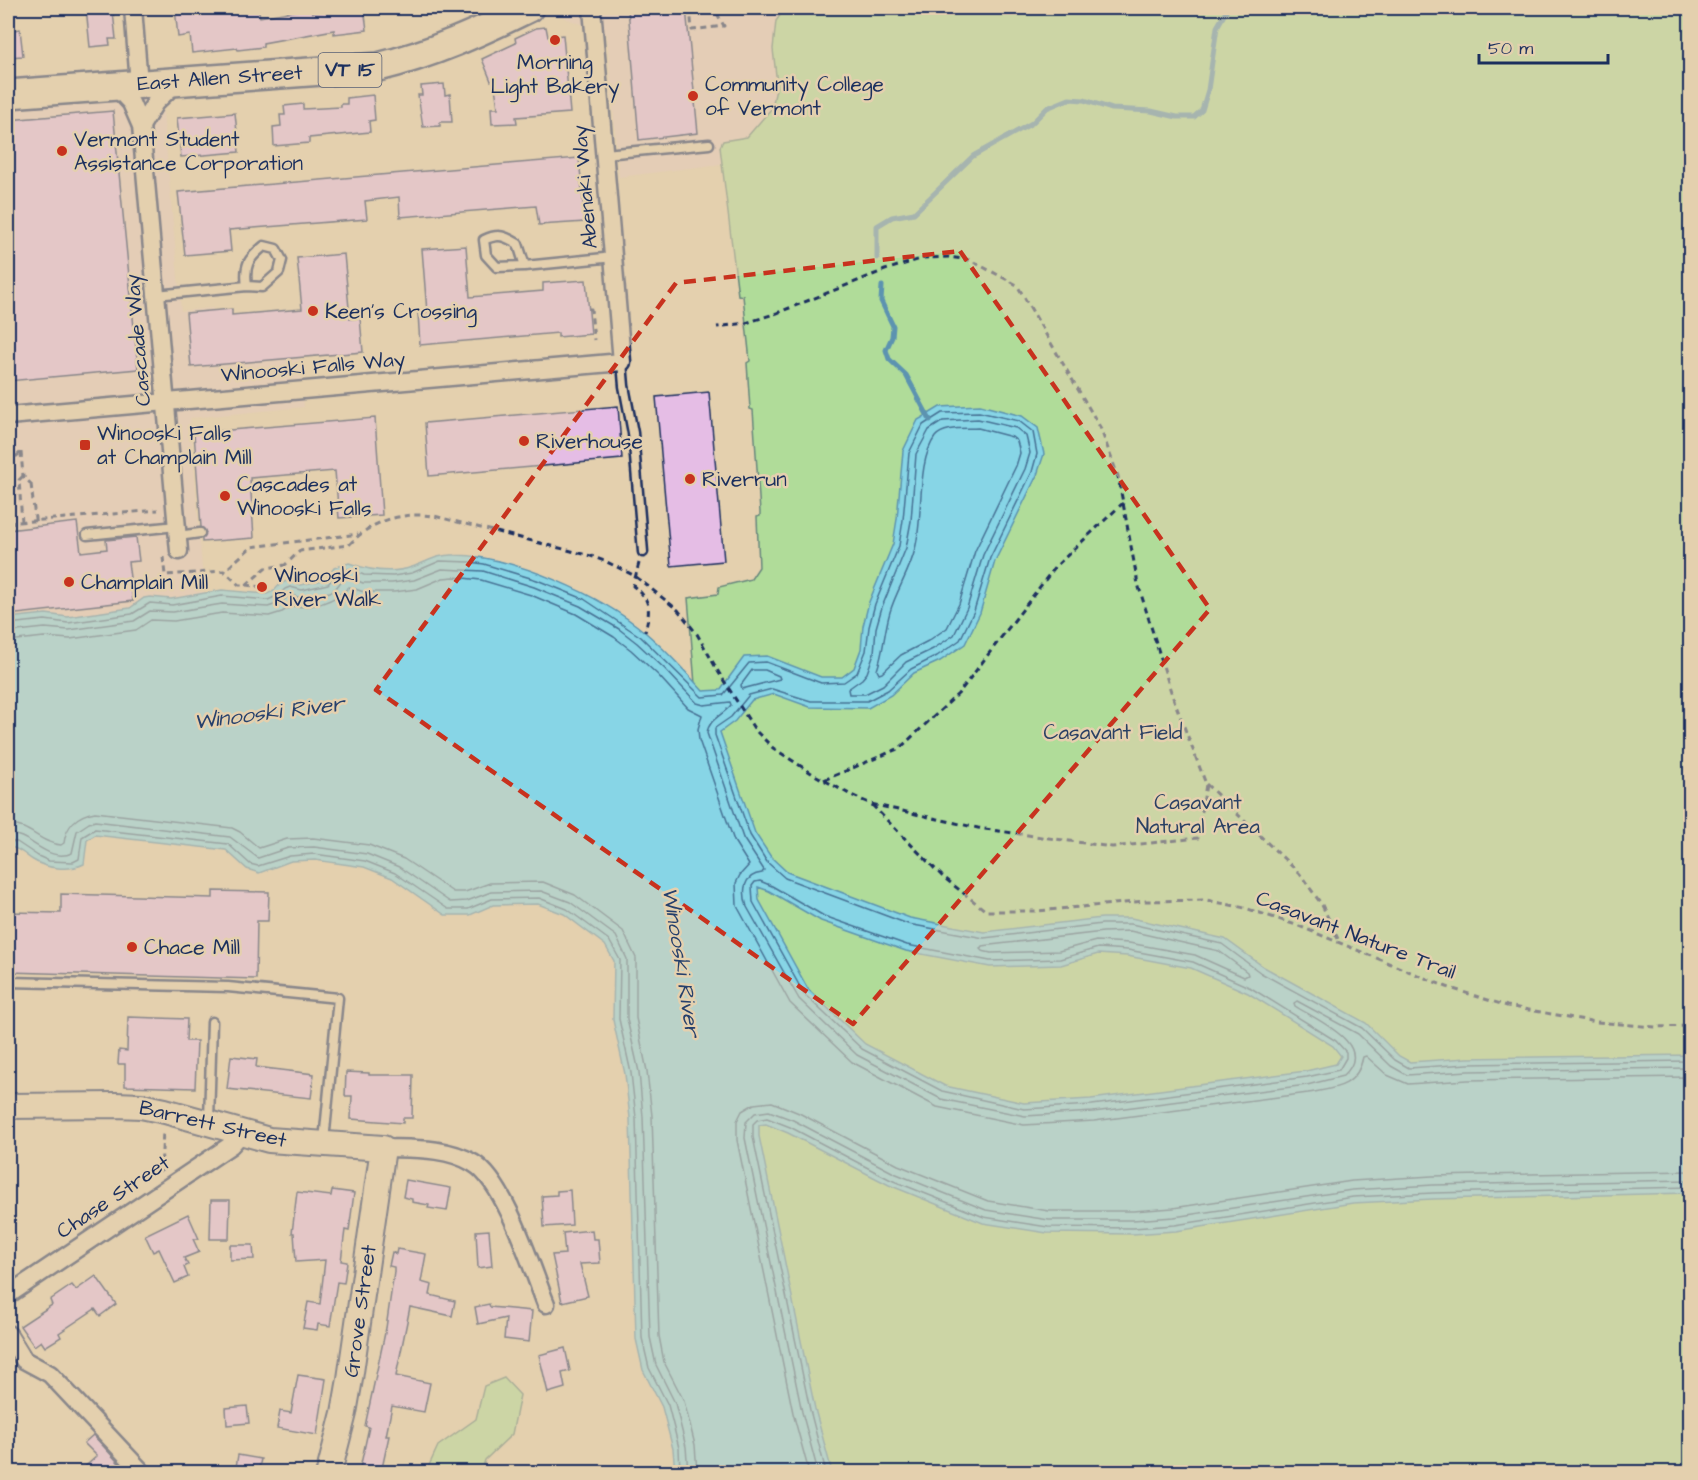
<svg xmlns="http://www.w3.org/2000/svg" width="1698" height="1480" viewBox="0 0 1698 1480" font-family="'Architects Daughter',sans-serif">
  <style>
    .built { fill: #e4cabe }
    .green { fill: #b0dc99; stroke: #66867c; stroke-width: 1.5 }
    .water { fill: #87d5e6; stroke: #5c93b0; stroke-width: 1.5; fill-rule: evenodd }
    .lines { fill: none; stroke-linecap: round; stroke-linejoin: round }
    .shore { stroke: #467194; stroke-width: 1.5 }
    .stream { stroke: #5c93b0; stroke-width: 5 }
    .building { fill: #e5bde5; stroke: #1b2f5e; stroke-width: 1.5 }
    .lane-casing { stroke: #1b2f5e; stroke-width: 13 }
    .street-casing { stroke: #1b2f5e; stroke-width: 21 }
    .secondary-casing { stroke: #1b2f5e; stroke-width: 28 }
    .primary-casing { stroke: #1b2f5e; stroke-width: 32 }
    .path { stroke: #1b2f5e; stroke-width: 3; stroke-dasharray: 6 4.5; stroke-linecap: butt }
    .lane { stroke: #e4d0ae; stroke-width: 8 }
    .street { stroke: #e4d0ae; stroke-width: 16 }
    .secondary { stroke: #e4d0ae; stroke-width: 24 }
    .primary { stroke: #e4d0ae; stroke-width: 27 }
    .path-bridge { stroke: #1b2f5e; stroke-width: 3; stroke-dasharray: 6 4.5; stroke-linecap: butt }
    .marked { fill: none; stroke: #c8321e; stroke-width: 4.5; stroke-dasharray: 12 8; stroke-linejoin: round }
    .poi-dot { fill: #c8321e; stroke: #e4d0ae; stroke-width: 2 }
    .labels { text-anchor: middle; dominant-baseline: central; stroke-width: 5; stroke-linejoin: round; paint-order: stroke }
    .shield { fill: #e4d0ae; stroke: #575f76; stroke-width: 1.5 }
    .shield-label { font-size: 20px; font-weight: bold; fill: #1b2f5e }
    .poi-label { font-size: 21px; fill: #1b2f5e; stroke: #e4d0ae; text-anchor: start }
    .street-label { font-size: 21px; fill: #1b2f5e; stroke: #e4d0ae }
    .park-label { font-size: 21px; fill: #2a4064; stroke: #e4d0ae }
    .water-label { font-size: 22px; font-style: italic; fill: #26406c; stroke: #e4d0ae }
  </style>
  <rect width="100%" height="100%" fill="#e4d0ae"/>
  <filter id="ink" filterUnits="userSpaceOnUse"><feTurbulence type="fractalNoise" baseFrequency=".0167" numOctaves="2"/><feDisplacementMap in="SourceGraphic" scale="12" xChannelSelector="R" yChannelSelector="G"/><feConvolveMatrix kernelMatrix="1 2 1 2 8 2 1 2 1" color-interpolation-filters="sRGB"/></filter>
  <g filter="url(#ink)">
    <g class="built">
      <polygon points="558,8 785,8 776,21 773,49 777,84 772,108 747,137 720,147 721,164 619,177 607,34 565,18"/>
      <polygon points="159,69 181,311 213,308 215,339 297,332 304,407 190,418 204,593 171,599 150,597 144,598 131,608 68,617 46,614 8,618 8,77"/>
    </g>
    <g class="green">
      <polygon points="785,8 1690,8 1690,1472 787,1472 732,1140 688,598 718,594 719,587 751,579 759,567 757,517 760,516 760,512 753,410 750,409 747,363 750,361 743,296 738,295 720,147 723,141 747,137 772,108 777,84 773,49 776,21"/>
      <polygon points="504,1378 520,1395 512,1434 485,1460 481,1472 426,1472 438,1446 476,1419 484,1386"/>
    </g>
    <path class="water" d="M980,405l42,11 16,12 6,26 -7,21 -42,86 -15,52 -15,31 -25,17 -26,12 -23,22 -23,13 -58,-1 -36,-13 -22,6 -17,21 -15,11 35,101 16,24 16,15 123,46 74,14 118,-14h29l94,21 39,28 102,56 33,33 11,6 57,-4 223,-3v138l-257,6 -80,4 -177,28 -43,3 -86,-1 -64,-10 -94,-38 -101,-52 -22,-9 -7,1v11l56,273 17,63h-157l-2,-23 -11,-42 -19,-37 -7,-31 -6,-221 -5,-44 -12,-54 1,-59 -9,-16 -41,-31 -26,-10 -45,1 -23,10h-25l-53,-37 -28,-11 -49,-7 -24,1 -32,12 -12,-4 -21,-19 -131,-15 -8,5 -3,24c-15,7 -37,5 -51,-4 -8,-5 -15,-13 -25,-13v-229l38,-4 22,3 62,-9 14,-10 6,-1 21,2 51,-9 45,4 7,-3 7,-8 10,-3 10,5 25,-6 8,-11 15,-5c19,7 43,11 63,4 15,-5 26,-13 43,-12 58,1 146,40 191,78 21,18 39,38 57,58l17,-1 24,-33 23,-1 54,21h21l12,-9 7,-19 2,-23 6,-24 24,-58 4,-25 6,-68 15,-31 9,-5 13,-8zM758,887l11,4 52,30 85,30 84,16 71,-2 37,-11 29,2 64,12 57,25 85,53 8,10 -5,8 -30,7 -215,28 -67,4 -79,-17 -80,-42 -57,-55 -49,-89z"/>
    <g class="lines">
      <g class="shore">
        <polygon points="978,419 1016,428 1026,436 1030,453 1025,469 983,555 967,608 954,635 933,649 906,662 883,685 865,694 849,694 848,689 862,679 867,673 874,653 876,628 882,607 906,548 911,521 916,454 929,430 943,421"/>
        <path d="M978,428l34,9 5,4 3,12 -4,13 -41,85 -16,53 -12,24 -19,13 -27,14 -19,18 -3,1 -2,-4c7,-19 7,-38 13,-58 6,-21 20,-41 25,-63 9,-32 1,-86 20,-112 9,-11 30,-8 43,-9z"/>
        <polyline points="8,624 45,620 68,623 132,614 150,603 172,605 222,596 268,600 277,596 285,589 290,587 302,590 328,584 338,573 348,569 364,575 393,576 412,573 440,561 470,562 484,564 537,580 584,599 641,637 702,697 723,695 749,663 766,662 821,683 844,682 857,673 866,651 869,627 875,604 899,546 903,520 909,453 923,425 942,413 979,412 1019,421 1033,432 1037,454 1032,472 990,558 974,611 960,640 937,656 911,669 888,690 867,701 811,701 772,689 749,695 731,717 715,728 715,735 750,835 767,862 785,878 908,924 984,938 1102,924 1131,924 1222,944 1261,973 1362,1028 1395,1060 1409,1068 1468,1064 1690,1061"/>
        <path d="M8,632l37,-4 24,2 65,-9 16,-10 23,1 49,-8 46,3 12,-4 10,-8 12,3 28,-6 6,-4 7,-9 5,-2 15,6h29l22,-3 28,-11 41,2 51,16 46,19 39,23 18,14 28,26 32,34 7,2 26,-3 1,3c-9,11 -22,14 -24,28l36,105 21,32 -2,3c-19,2 -20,18 -15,34l52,92 58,56 84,44 84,17 68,-4 214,-27 36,-9c35,-31 -27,-56 -48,-70l-1,-3 3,-2 61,33 33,32 16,9 61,-4 222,-3"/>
        <path d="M8,641l36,-4 26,2 66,-9 15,-10 23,1 48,-8 47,3 13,-4 10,-6c21,3 43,-5 57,-19l15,5h30l23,-3 26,-11 11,-1 27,3 50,15 45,19 38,23 17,13 27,25 30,33 14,7 -4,14 1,11 35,101 15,24 -9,10 -4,8 1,23 53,97 62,59 85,45 87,18 70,-4 214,-28c26,-5 49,-5 55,-36l3,-1 21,19 21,9 60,-4 222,-3"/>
        <polygon points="752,670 765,670 779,676 780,679 742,689 741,685"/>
        <path d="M8,825c21,-1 32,18 53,20l3,-2c2,-17 13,-28 31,-31l137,16 8,4 19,16 28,-9 26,-1 56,7 35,14 49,33h12l25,-9 53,-1 32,13 48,36 13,27v60l11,53 5,45 7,220 5,26 20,39 11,44 2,27"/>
        <path d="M8,834c22,-1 40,30 64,19l5,-22 12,-8 6,-2 135,16 28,21 30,-10 26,-1 53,7 32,13 51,35 17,-1 24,-9 50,-1 29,11 46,34 11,23v60l12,53 4,45 7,220 6,28 19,38 11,44 2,25"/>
        <polyline points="8,841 17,842 38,856 49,861 73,862 79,859 82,837 95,829 228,844 250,864 258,866 290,856 314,854 365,861 395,873 448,909 468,909 492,899 539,898 567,909 609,940 620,960 619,1019 631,1073 636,1118 642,1338 649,1368 668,1405 679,1448 680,1472"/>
        <polygon points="760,881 772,886 824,916 907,945 990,961 1060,959 1098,948 1128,950 1193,962 1251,988 1336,1041 1346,1052 1346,1058 1339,1070 1307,1077 1092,1105 1024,1109 942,1091 862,1049 804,994 753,902 752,886 755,882"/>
        <polygon points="1130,931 1219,951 1247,972 1248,975 1244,977 1195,955 1129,943 1096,941 1059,951 991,953 982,951 980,949 982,946 1103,932"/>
        <polyline points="809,1472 793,1413 737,1140 737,1121 742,1111 754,1104 772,1102 799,1113 898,1165 988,1201 1049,1211 1133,1211 1173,1208 1352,1181 1432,1176 1690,1171"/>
        <polyline points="818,1472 802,1412 745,1138 746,1122 755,1113 769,1111 793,1120 894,1173 986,1210 1049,1220 1133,1220 1174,1217 1352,1190 1433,1185 1690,1180"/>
        <polyline points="826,1472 810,1410 753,1137 753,1124 757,1120 767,1118 790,1127 891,1180 984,1217 1048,1227 1133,1228 1175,1225 1353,1197 1433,1193 1690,1187"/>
      </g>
      <g class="stream">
        <polyline points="877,258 877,226 892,217 914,213 973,156 1032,123 1047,108 1069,99 1084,100 1112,109 1151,111 1177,117 1194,117 1202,110 1208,90 1217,27 1228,8"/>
        <polyline points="882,286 881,301 893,326 892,337 886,350 889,359 906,375 930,420"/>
      </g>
    </g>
    <g class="building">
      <polygon points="86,8 106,8 106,13 113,12 116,39 109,39 110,45 90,47"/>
      <polygon points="175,8 258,8 260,17 311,8 312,13 339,9 338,8 364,8 367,30 334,34 334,30 263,43 263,47 238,50 237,48 192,53 190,35 178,37"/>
      <polygon points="628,8 686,8 698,133 639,140"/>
      <polygon points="546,27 548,37 563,35 570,113 516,117 517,123 492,124 491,108 498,108 494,80 491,81 482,59 516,43 515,38 536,28"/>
      <polygon points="20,29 23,56 8,57 8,31"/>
      <polygon points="444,84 445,95 450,94 452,122 440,122 440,126 423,127 418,95 422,95 421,86"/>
      <polygon points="373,95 375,120 369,121 370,132 309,138 309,143 274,146 273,127 281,126 280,115 285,115 284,106 303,104 303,109 341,107 341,104 347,104 347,98"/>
      <polygon points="113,111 138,369 8,381 8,120"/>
      <polygon points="235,113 239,152 181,157 177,118"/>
      <polygon points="579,158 585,222 539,225 536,206 400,217 399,197 365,201 367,219 229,230 231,251 185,255 178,192"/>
      <polygon points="466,246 470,297 543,291 543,283 586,280 591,334 558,337 558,333 420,345 418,313 427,312 422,249"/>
      <polygon points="344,254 350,319 360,318 363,352 191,367 186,313 232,309 232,315 302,309 297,258"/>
      <polygon points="709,392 724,561 671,566 656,397"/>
      <polygon points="618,406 622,459 429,476 425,423"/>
      <polygon points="375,418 382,515 339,518 335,471 250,478 254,538 202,542 202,539 206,533 201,527 194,433"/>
      <polygon points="77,522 81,552 107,549 106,540 136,537 139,561 128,562 133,601 8,615 8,530"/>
      <polygon points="213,891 269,892 268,921 257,921 256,979 8,972 8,912 61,913 61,894 213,898"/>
      <polygon points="128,1017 187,1019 186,1041 197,1041 195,1088 125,1086 125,1064 118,1064 119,1050 127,1051"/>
      <polygon points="231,1056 257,1059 256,1067 314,1074 311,1098 227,1089"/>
      <polygon points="346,1072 369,1073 369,1075 413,1075 412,1118 403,1118 403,1123 351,1119 352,1096 345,1096"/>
      <polygon points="406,1180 451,1188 447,1211 428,1208 429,1205 412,1202 412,1199 403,1197"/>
      <polygon points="332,1190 354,1193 349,1231 345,1230 341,1261 347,1262 344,1283 337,1282 330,1326 318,1324 317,1330 303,1328 308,1302 320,1304 325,1260 296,1262 294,1233 292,1233 297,1192 331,1196"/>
      <polygon points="570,1190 572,1225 544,1227 542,1196 557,1195 557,1191"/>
      <polygon points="211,1200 230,1200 229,1239 210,1239"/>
      <polygon points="188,1214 199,1239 193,1239 199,1252 184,1258 188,1265 184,1267 188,1277 175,1283 159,1249 153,1252 145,1235"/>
      <polygon points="489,1230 492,1266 478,1268 476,1231"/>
      <polygon points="592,1230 593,1239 598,1239 600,1263 580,1264 588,1296 562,1302 552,1255 565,1254 563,1233"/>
      <polygon points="230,1245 253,1245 254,1259 230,1260"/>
      <polygon points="397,1249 426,1254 421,1282 432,1285 430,1295 455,1301 452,1316 410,1307 396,1376 430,1383 424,1412 392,1406 386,1436 389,1436 381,1473 359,1473 369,1427 365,1426 386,1328 394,1272 394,1267 389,1266 392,1252 396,1254"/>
      <polygon points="96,1276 116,1304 100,1316 95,1309 59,1333 61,1337 45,1347 41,1341 34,1346 20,1326 52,1305 50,1300 72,1285 76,1290"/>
      <polygon points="489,1304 490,1307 532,1311 529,1342 504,1339 506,1318 478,1324 475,1307"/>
      <polygon points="565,1348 570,1371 562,1373 565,1388 548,1393 539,1355"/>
      <polygon points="298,1375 326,1379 317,1435 277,1428 280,1411 291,1413"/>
      <polygon points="247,1406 249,1423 227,1425 226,1408"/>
      <polygon points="93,1435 128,1473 78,1473 97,1456 84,1443"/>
      <polygon points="238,1455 261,1459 258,1473 235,1473"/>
    </g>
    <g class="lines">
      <defs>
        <g id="lane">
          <polyline points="605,154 709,144"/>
          <path d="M525,266l-7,-22c-13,-8 -19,-11 -34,-4l2,15 11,12 28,-1 89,-9"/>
          <path d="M156,295l91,-9 15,1 17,-15 3,-12 -6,-11 -12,-3c-16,13 -20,19 -17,40"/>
          <polyline points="622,362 624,386 633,433 643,552"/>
          <polyline points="87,535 177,526"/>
          <polyline points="178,536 200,533"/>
          <polyline points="8,982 228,987 338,998 324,1141"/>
          <polyline points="209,1120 212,1022"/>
        </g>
        <g id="street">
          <polyline points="133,8 139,84"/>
          <polyline points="115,86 131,103 141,126 179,551"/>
          <polyline points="141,126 155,103 178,81"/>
          <polyline points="8,416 622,362 592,8"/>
          <path d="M383,1148c29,1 64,-1 90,15 32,18 59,106 73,141"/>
          <polyline points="8,1295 231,1145 242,1133"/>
          <polyline points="8,1334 24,1360 50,1374 142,1472"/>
        </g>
        <polyline id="secondary" points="8,1106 116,1105 141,1106 165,1111 269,1140 383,1148 350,1379 344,1413 329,1472"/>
        <path id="primary" d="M8,94l370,-27c54,-13 102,-35 151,-59"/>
      </defs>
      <use href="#lane" class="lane-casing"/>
      <use href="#street" class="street-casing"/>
      <use href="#secondary" class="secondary-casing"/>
      <use href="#primary" class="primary-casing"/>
      <g class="path">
        <polyline points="690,8 692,30 724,26 714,8"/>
        <polyline points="589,309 591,309 594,340"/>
        <polyline points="21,452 23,476 31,484"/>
        <polyline points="8,464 21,452"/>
        <polyline points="22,522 19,480 23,476"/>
        <polyline points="8,523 158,510"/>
        <path d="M163,557l2,18 59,-4 15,14h7l20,-17 19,-3 15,-14 49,-6c23,-25 52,-33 85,-29l157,40 16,6 28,14 43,34 19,24 22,39 36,57 18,18 40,26 38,21 20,9 107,24 134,19 86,-9 8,-54 -34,-89 -34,-111 -20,-108 -18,-49 -83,-142 -47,-25 -21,-3 -25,1 -39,12 -108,43 -31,10 -29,4"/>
        <path d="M639,563l-6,23c19,14 17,24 12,46"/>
        <polyline points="229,567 251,547 358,534"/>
        <polyline points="246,585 262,587"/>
        <polyline points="824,780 900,748 958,694 1055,567 1123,503"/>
        <polyline points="1206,784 1300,874 1322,905 1339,941"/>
        <polyline points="872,805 942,876 986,911 1037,911 1146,901 1206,900 1245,908 1299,926 1447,987 1507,1006 1596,1022 1655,1027 1690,1026"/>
        <polyline points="161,1172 163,1130"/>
      </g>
      <use href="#lane" class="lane"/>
      <use href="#street" class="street"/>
      <use href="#secondary" class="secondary"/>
      <use href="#primary" class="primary"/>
      <polyline class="path-bridge" points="31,484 36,527"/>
    </g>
  </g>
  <path d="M0 0H1698V1480H0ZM960,251l250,358 -357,415 -477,-334 300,-407z" fill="#e4d0ae" fill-opacity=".55" fill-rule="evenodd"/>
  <path class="marked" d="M960,251l250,358 -357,415 -477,-334 300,-407z"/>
  <g class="poi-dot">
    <circle cx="555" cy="40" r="6"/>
    <circle cx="693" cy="96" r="6"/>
    <circle cx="62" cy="151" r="6"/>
    <circle cx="313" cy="311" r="6"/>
    <circle cx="524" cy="441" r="6"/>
    <rect x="79" y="439" width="12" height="12" rx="3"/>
    <circle cx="690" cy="479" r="6"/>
    <circle cx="225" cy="496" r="6"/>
    <circle cx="69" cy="582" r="6"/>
    <circle cx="262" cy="587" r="6"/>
    <circle cx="132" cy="947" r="6"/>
  </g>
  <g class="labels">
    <rect class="shield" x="318.5" y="53" width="63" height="34" rx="4.5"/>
    <g class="shield-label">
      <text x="350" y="70">VT 15</text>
    </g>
    <g class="poi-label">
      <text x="555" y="62" text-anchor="middle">Morning<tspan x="555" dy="24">Light Bakery</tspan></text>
      <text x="705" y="84">Community College<tspan x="705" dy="24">of Vermont</tspan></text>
      <text x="74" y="139">Vermont Student<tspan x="74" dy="24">Assistance Corporation</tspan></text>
      <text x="325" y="311">Keen's Crossing</text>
      <text x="97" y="433">Winooski Falls<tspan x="97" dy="24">at Champlain Mill</tspan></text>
      <text x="536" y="441">Riverhouse</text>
      <text x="702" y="479">Riverrun</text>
      <text x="237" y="484">Cascades at<tspan x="237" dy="24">Winooski Falls</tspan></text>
      <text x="274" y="575">Winooski<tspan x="274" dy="24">River Walk</tspan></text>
      <text x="81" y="582">Champlain Mill</text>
      <text x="144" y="947">Chace Mill</text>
    </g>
    <g class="street-label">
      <text transform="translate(220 78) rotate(-4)">East Allen Street</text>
      <text transform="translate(585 187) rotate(-95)">Abenaki Way</text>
      <text transform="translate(138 340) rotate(-95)">Cascade Way</text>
      <text transform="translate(313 367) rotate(-5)">Winooski Falls Way</text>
      <text transform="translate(1356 935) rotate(21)">Casavant Nature Trail</text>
      <text transform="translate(213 1124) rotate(13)">Barrett Street</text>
      <text transform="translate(113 1197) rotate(-34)">Chase Street</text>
      <text transform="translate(360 1311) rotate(-82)">Grove Street</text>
    </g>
    <g class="park-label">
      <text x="1113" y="732">Casavant Field</text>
      <text x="1198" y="802">Casavant<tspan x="1198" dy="24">Natural Area</tspan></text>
    </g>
    <g class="water-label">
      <text transform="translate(269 713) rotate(-7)">Winooski River</text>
      <text transform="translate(681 962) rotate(81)">Winooski River</text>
    </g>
  </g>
  <rect width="1698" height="1480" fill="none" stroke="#e4d0ae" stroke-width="30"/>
  <rect x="15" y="15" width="1668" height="1450" fill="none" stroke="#1b2f5e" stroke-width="2" filter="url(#ink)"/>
  <path d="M1479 54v9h129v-9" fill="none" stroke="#1b2f5e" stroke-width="3"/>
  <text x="1488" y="54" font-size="18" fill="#1b2f5e" stroke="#e4d0ae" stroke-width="4.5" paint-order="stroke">50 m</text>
</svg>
